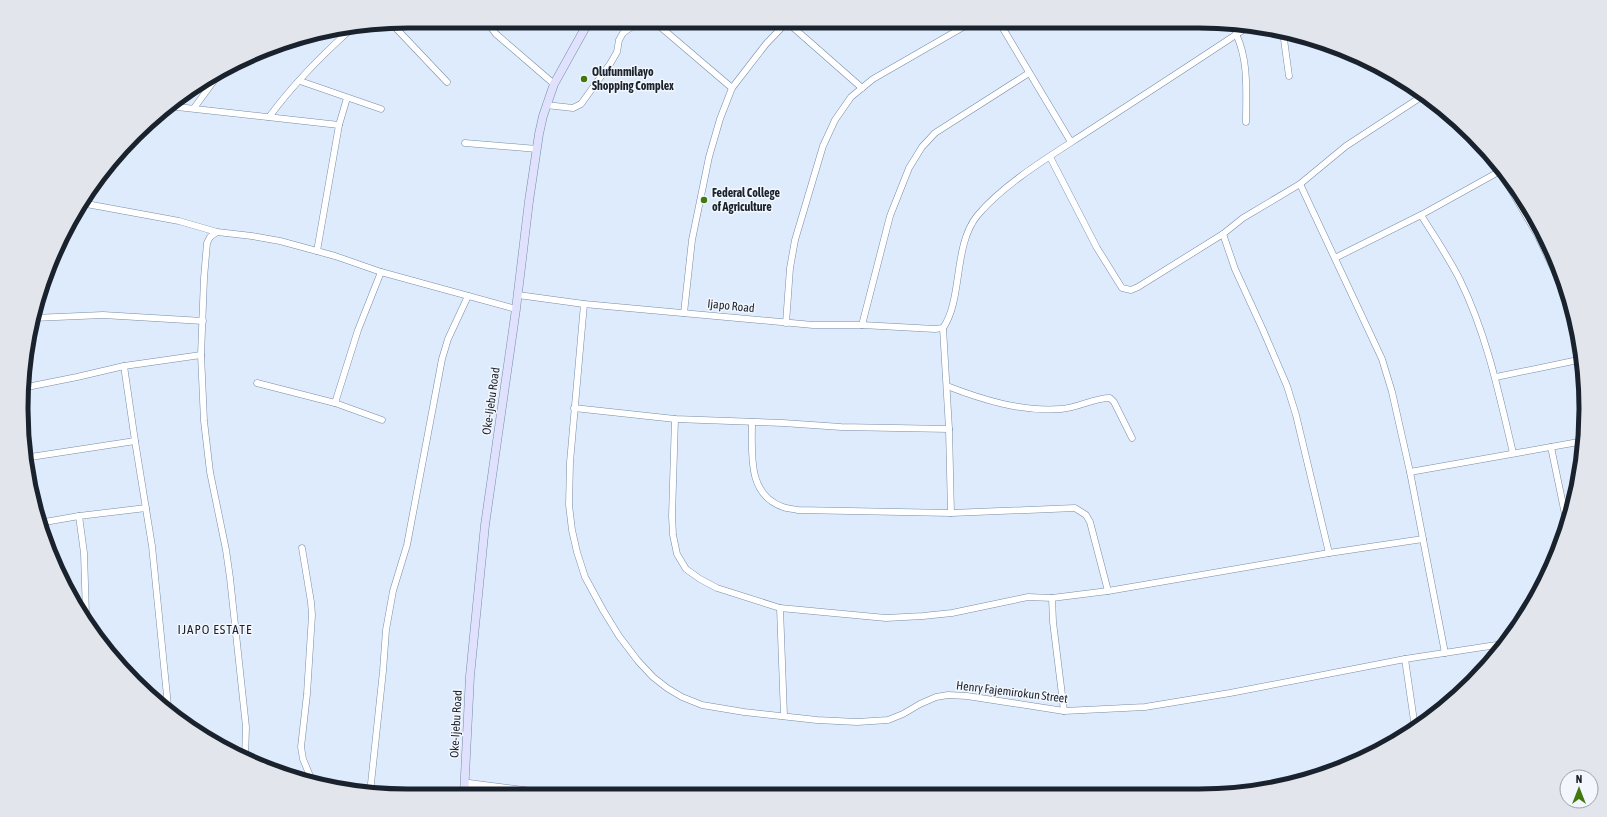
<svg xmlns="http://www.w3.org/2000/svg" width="1607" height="817" viewBox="0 0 1607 817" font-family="'Asap Condensed',sans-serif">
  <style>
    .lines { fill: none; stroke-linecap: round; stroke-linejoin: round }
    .minor-casing { stroke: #788ca7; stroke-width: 7 }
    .tertiary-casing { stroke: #788ca7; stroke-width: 8 }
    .secondary-casing { stroke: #788ca7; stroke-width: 9 }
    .minor { stroke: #fff; stroke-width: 6 }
    .tertiary { stroke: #fff; stroke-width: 7 }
    .secondary { stroke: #e0e2fd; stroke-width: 8 }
    .poi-dot { fill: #40790f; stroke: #f3f7fd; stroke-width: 1.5 }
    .labels { text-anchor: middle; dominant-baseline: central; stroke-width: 3; stroke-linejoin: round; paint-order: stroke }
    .poi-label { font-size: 12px; font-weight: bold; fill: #1a222d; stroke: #f3f7fd; text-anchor: start }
    .street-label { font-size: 12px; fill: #1a222d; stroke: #f3f7fd }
    .neighbourhood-label { font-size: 13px; letter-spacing: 1px; fill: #1a222d; stroke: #f3f7fd }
    .rim { fill: none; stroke: #1a222d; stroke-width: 5 }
  </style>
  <rect width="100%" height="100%" fill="#ddebfd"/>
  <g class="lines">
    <defs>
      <g id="minor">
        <polyline points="486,21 496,34 554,84"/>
        <polyline points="787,22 862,88"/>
        <polyline points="999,22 1071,142"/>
        <polyline points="392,24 447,82"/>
        <polyline points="1283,32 1289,76"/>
        <path d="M1236,34c13,27 10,59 10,88"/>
        <polyline points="300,81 381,109"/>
        <polyline points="546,105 573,108 581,104 610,64 617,52 619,40 623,33 634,25 640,24 657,24 732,88"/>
        <polyline points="168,106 339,125"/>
        <polyline points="194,108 216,78"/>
        <path d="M269,117c23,-31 51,-60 80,-86"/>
        <polyline points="465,143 537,149"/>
        <polyline points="1050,157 1097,248 1122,288 1131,290 1138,287 1223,234 1243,218 1300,184 1346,146 1424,95"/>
        <polyline points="1500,171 1538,236 1570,304"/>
        <polyline points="1300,184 1382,359 1392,392 1410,472 1445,653"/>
        <polyline points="81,203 179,221 217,232 252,236 280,241 335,256 381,272 516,309"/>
        <polyline points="77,211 84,204 86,194"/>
        <path d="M1421,215c13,21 28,43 39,65 27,55 39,114 53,173"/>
        <polyline points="217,232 210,237 207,243 204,278 201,355 204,421 210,472 226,550 230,578 246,727 245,759"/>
        <polyline points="1223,234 1235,269 1263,330 1287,386 1296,415 1329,553 1423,539"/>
        <polyline points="317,251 339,125 347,98"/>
        <polyline points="1335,258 1421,215 1502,170"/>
        <polyline points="51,262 54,254"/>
        <polyline points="381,272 358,330 335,403 382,420"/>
        <polyline points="518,295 584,304 813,325 862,325 935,329 943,328"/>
        <polyline points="584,304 570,462 569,505 572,530 577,552 585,577 603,610 619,636 638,661 653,677 667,688 682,697 702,705 744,712 817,720 857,722 888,720 903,714 920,704 936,697 948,695 967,696 1064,711 1145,707 1230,693 1405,659 1503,644"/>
        <polyline points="684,313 692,240 709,157 720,119 732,88 766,44 788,21"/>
        <polyline points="33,318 103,315 203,321"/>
        <polyline points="786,323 790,268 795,240 823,146 835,120 851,97 873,79 972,22"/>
        <polyline points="862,325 890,216 909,168 922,147 935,133 1029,73"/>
        <polyline points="1496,377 1583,359"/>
        <polyline points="257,383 335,403"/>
        <path d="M947,386c36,14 75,26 114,23 17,-1 32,-11 49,-11l4,4 18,36"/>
        <polyline points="27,387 77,377 124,366 201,355"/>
        <polyline points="574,408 675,419 783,423 841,427 949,429 951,513"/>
        <polyline points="675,419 672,516 673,535 677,554 686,569 700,579 717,588 780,608 886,618 923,616 952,613 1028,597 1052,598"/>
        <path d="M752,422c0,31 -5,73 31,85 5,2 11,2 15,3l153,3 124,-5 11,7 4,7 18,69"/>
        <path d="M949,429l-6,-101c20,-29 10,-82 34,-112 26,-32 75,-61 110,-84 54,-35 108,-70 162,-106"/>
        <polyline points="135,441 152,546 168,706"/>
        <polyline points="1551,447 1567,524"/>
        <polyline points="24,458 135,441 124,366"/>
        <polyline points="1410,472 1584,441"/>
        <polyline points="79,516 84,553 86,615"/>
        <polyline points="39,523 79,516 146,508"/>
        <polyline points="302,548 311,602 312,615 307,694 301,747 303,759 310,776 310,783"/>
        <polyline points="780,608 784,716"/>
        <polyline points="1405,659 1414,721 1416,727"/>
        <polyline points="1064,711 1053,622 1052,598 1108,591 1329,553"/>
        <polyline points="370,793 383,671 386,630 393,591 407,545 442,359 448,339 468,296"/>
      </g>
      <polyline id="tertiary" points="465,783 559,795"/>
      <polyline id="secondary" points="464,795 470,676 485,525 516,309 529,201 539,134 543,116 554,84 589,21"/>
    </defs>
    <use href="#minor" class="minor-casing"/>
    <use href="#tertiary" class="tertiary-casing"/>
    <use href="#secondary" class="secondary-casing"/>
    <use href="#minor" class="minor"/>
    <use href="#tertiary" class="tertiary"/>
    <use href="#secondary" class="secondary"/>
  </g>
  <g class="poi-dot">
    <circle cx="584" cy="79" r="4"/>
    <circle cx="704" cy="200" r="4"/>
  </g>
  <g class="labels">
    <g class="poi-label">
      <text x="592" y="72">Olufunmilayo<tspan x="592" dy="14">Shopping Complex</tspan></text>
      <text x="712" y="193">Federal College<tspan x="712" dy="14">of Agriculture</tspan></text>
    </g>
    <g class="street-label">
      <text transform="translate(731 306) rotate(6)">Ijapo Road</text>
      <text transform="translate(491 401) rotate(-82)">Oke-Ijebu Road</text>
      <text transform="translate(1012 692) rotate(7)">Henry Fajemirokun Street</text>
      <text transform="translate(456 724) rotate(-87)">Oke-Ijebu Road</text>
    </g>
    <g class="neighbourhood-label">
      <text x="215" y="629">IJAPO ESTATE</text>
    </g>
  </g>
  <path d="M0 0H1607V817H0ZM408 28H1199A380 380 0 0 1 1579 408V409A380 380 0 0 1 1199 789H408A380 380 0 0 1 28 409V408A380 380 0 0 1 408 28Z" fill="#e2e6ec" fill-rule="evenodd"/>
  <path class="rim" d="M408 28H1199A380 380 0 0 1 1579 408V409A380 380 0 0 1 1199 789H408A380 380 0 0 1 28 409V408A380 380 0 0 1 408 28Z"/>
  <g transform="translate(1579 789)"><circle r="19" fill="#f3f7fd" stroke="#9ca2aa"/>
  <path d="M0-3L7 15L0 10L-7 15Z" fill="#40790f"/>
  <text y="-6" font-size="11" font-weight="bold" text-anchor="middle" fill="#1a222d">N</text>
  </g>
</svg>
